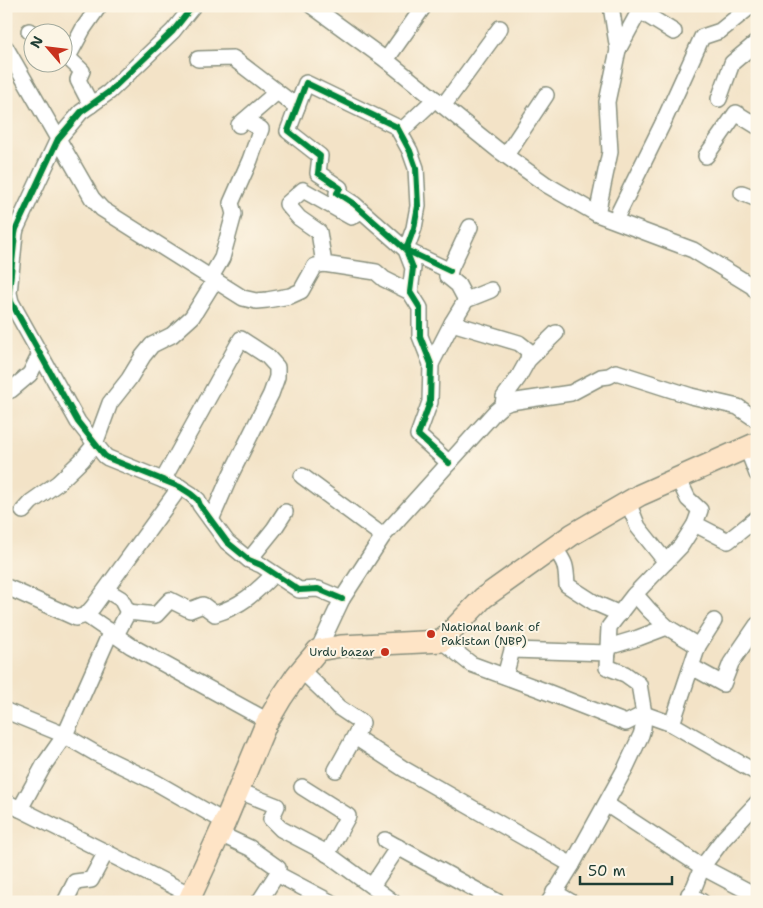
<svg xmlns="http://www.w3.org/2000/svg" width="763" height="908" viewBox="0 0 763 908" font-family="'Shantell Sans',sans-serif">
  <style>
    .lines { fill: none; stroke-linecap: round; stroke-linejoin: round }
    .minor-casing { stroke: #89907e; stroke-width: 18 }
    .secondary-casing { stroke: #89907e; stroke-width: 24 }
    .minor { stroke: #fff; stroke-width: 15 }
    .secondary { stroke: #fee4c6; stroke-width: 21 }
    .cycleway-casing { stroke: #fcf5e5; stroke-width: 9 }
    .cycleway { stroke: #00873e; stroke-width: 6 }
    .poi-dot { fill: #c8321e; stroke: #fcf5e5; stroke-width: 2 }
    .labels { text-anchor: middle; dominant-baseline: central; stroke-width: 4; stroke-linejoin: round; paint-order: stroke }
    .poi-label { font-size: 12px; fill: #1f3d34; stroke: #fcf5e5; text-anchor: start }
  </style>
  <rect width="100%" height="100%" fill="#fcf5e5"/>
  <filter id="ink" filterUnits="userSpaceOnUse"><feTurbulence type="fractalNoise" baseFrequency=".02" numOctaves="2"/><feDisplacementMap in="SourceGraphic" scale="10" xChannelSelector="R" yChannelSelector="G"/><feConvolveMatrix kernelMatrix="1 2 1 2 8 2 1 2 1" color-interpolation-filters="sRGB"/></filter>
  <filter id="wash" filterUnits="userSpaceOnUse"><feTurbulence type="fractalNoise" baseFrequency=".0096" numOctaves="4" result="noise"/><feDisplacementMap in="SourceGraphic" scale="20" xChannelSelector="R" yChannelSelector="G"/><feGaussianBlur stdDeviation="1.12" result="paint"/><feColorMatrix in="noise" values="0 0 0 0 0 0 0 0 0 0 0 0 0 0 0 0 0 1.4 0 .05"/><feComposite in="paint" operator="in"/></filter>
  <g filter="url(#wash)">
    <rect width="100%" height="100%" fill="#f3e3c7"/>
  </g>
  <g filter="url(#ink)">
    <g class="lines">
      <defs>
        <g id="minor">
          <polyline points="193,6 173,31 109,92 81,112 58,139 16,229 15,234 9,293 11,302 78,422 105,456 108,458 180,487 191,494 198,500 200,505 227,542 249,560 261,565 299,590 318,589 342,599"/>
          <polyline points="312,6 386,60 498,150 547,185 597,214 693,250 752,286 757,292"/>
          <polyline points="611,6 618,50"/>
          <polyline points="640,11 674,32"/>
          <polyline points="29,31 32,33"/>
          <polyline points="6,48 92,198 102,209 243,298 256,301 267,300 290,296 301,291 315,266 324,264"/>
          <polyline points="62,52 82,71 78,80 91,105"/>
          <polyline points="68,57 83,29 99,6"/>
          <polyline points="198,59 233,58 297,107"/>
          <polyline points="386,60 424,6"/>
          <polyline points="719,99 732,63 757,42"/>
          <polyline points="443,106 500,28"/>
          <polyline points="239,125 277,92"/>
          <polyline points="400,132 435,99"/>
          <polyline points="506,155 546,95"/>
          <polyline points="706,156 736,113 757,126"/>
          <polyline points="742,193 757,199"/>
          <polyline points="361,211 351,217 303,190 287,204 299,218 319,232 324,264 376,272 384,279 410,292"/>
          <polyline points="597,214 610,152 607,102 618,50 642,6"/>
          <polyline points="615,220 662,125 702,37 720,31 751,6"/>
          <polyline points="211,277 222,258 234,214 231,203 250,160 261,129 245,120"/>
          <polyline points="466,300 458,285 447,276 470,227"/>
          <polyline points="452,323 519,343 529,351 528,360"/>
          <polyline points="431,364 452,323 466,300 491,290"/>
          <polyline points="6,392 11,390 30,374 40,354"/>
          <polyline points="503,405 504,397 518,378 528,360 556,333"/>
          <polyline points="747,448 757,474"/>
          <polyline points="449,463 418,435 430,402 431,364 420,336 420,308 410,292 413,268 406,250 414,228 418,206 416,168 410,151 397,127 306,83 288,131 320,156 318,173 340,188 337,193 354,204 406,250 450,271"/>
          <polyline points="302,476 383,536"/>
          <polyline points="163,480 241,339 267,356 277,367 277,377 271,394 231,474 211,520"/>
          <polyline points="628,502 638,527 666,562"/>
          <polyline points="23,511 31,502 58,483 82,460 95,444 110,403 129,379 143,356 152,345 172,335 192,317 215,280"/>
          <polyline points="695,524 728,541 757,518"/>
          <path d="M554,547c12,17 12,18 13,38l28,18 25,11"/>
          <polyline points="249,560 274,529 285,512"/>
          <polyline points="106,590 121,599 128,612"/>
          <polyline points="6,592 9,588 76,618 86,615 93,607 180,487"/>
          <polyline points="635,594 649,610 667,627 698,646"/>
          <polyline points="86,615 131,646 268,721"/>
          <path d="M116,635l12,-23 28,3 14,-15 20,10 13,-5 12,9c26,-8 40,-21 59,-40"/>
          <polyline points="442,641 471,664 542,690 626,723 644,714 639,684 625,674 607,667 609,627 633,596 681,546 695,524 700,510 688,499 678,478"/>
          <polyline points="608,647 638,638 667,627"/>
          <polyline points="318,650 342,599 383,536 494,413 503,405 510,402 571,393 601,377 609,376 616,372 691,396 738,407 757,420"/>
          <polyline points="692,667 723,684 731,663 757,625"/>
          <polyline points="301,670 323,691 338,707 362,723 336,770"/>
          <polyline points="505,676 512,650 608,653"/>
          <polyline points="6,711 62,734 95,753 155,782 225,822"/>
          <polyline points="672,724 698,646 714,621"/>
          <polyline points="355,737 404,769 572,865"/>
          <polyline points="302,787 348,816 327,854"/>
          <polyline points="239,791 277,806 271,819 281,829 325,852 393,902"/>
          <polyline points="6,802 191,895"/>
          <polyline points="606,804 702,867 757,896"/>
          <polyline points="20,809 44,765 65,735 111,631"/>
          <polyline points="220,834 250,848 278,868 277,874 330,902"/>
          <polyline points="385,840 498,902"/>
          <polyline points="372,886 398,847"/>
          <polyline points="554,892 571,902"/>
          <polyline points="689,894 702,902"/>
          <polyline points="65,902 75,882 91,880 106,852"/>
          <polyline points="259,902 277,874"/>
          <polyline points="549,902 572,865 626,767 641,735 643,728 644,714 672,724 757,773"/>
          <polyline points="686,902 695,885 702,867 724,838 757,803"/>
        </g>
        <polyline id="secondary" points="188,902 225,822 266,724 282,697 297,675 318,650 341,646 442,641 483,598 573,534 640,495 757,443"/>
      </defs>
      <use href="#minor" class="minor-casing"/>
      <use href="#secondary" class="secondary-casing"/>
      <use href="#minor" class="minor"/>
      <use href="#secondary" class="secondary"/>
      <defs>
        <g id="cycleway">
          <polyline points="193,6 173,31 109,92 81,112 58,139 16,229 15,234 9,293 11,302 78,422 105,456 108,458 180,487 191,494 198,500 200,505 227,542 249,560 261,565 299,590 318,589 342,599"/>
          <polyline points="449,463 418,435 430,402 431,364 420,336 420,308 410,292 413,268 406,250 414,228 418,206 416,168 410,151 397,127 306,83 288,131 320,156 318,173 340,188 337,193 354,204 406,250 450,271"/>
        </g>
      </defs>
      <use href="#cycleway" class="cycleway-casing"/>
      <use href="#cycleway" class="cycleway"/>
    </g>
  </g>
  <g class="poi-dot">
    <circle cx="431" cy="634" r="5"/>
    <circle cx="385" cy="652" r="5"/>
  </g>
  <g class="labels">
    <g class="poi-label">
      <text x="441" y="627">National bank of<tspan x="441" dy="14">Pakistan (NBP)</tspan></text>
      <text x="375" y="652" text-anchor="end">Urdu bazar</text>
    </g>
  </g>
  <rect width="763" height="908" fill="none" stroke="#fcf5e5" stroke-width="25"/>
  <g transform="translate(48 48) rotate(298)"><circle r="24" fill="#fcf5e5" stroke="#a4ab9e"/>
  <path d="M0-4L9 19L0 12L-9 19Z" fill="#c8321e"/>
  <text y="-8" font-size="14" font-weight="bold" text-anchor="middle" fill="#1f3d34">N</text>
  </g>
  <path d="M580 876v8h92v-8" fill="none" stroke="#1f3d34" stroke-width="2.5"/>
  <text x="588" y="876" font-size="15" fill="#1f3d34" stroke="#fcf5e5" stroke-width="4" paint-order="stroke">50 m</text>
</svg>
